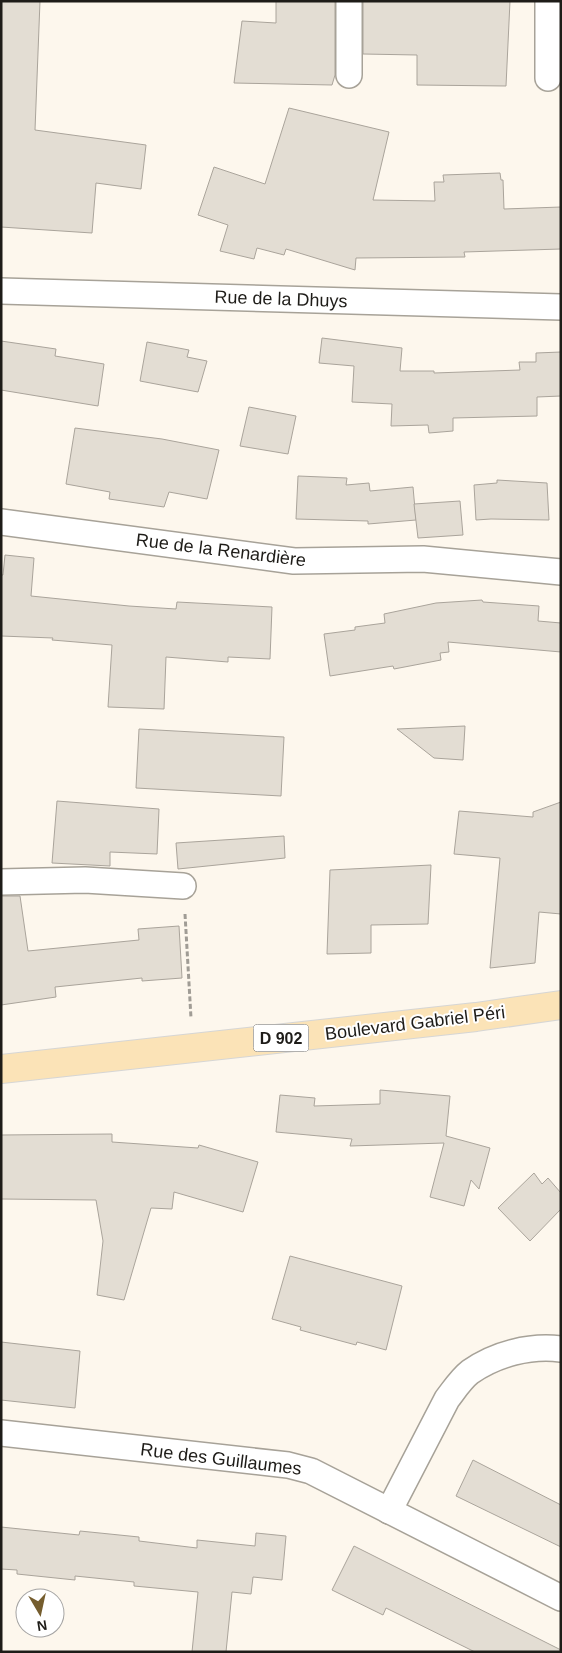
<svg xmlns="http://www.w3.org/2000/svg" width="562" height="1653" viewBox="0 0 562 1653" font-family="Helvetica,sans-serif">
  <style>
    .building { fill: #e3ddd3; stroke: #aaa49b }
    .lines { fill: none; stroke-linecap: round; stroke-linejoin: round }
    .minor-casing { stroke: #a7a298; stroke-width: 28 }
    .primary-casing { stroke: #d6d6d5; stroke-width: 30 }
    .path { stroke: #a09c95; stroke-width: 3; stroke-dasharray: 5 2.5; stroke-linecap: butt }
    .minor { stroke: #fff; stroke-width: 25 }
    .primary { stroke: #fbe3b7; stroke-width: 28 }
    .labels { text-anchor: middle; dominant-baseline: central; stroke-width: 4; stroke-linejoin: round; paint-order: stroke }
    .shield { fill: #fff; stroke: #62605d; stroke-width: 1 }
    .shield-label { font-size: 16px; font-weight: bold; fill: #1e1c18 }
    .street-label { font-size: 18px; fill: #1e1c18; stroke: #fff }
  </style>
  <rect width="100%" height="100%" fill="#fdf7ed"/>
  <g class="building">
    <polygon points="1,1 40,1 35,130 146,145 141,189 96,183 92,233 1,227"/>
    <polygon points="276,1 335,1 335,75 332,85 234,83 242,21 276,23"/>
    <polygon points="363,1 510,1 506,86 417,85 417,55 363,54"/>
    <polygon points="289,108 389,132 373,200 435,201 434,182 444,182 443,175 500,173 501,180 503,180 504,209 561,207 561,249 464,252 465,257 356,258 355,270 286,249 284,255 257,248 254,259 220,251 228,225 198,215 214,167 265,184"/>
    <polygon points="322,338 402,348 400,371 434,371 434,373 520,370 519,362 536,362 536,353 561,352 561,396 537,397 537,416 453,418 453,431 429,433 428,425 391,426 392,404 352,402 354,366 319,363"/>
    <polygon points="1,341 56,349 55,356 104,364 98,406 1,390"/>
    <polygon points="147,342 189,350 187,357 207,361 198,392 140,381"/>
    <polygon points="249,407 296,416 288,454 240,446"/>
    <polygon points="75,428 162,439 219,450 207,499 169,492 164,507 109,499 110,492 66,484"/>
    <polygon points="298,476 347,478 346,485 369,483 370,491 413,487 416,520 368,524 368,521 296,519"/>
    <polygon points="497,480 547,483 549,520 491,519 476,520 474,485 497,483"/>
    <polygon points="460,501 463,535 418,538 414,504"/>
    <polygon points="5,555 34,558 31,596 129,606 176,609 177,602 272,607 270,659 228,657 228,662 166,657 164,709 108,707 112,645 52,640 53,638 1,636 1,575 3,575"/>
    <polygon points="482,600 483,602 539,606 538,621 561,623 561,652 448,642 449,652 440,653 441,660 394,669 393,666 330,676 324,634 355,630 355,627 385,623 384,614 436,603"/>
    <polygon points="465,726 463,760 434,758 397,729"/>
    <polygon points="139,729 284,737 281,796 136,788"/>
    <polygon points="57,801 159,809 157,854 110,852 110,866 52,863"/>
    <polygon points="561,802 561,914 539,912 535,963 490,968 500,858 454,854 459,811 533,817 533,812"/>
    <polygon points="284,836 285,858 178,869 176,843"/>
    <polygon points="431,865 428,924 371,925 371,953 327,954 330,870"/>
    <polygon points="1,896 20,896 28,951 139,940 138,929 179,926 182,978 142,981 142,978 55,987 56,997 1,1005"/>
    <polygon points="380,1090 450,1096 446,1136 490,1148 479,1189 471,1180 464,1206 430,1197 444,1143 350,1146 352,1139 276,1132 280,1095 315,1098 314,1106 380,1104"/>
    <polygon points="112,1134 112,1142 198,1148 199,1145 258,1162 243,1212 174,1192 172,1209 151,1208 124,1300 97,1295 103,1241 96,1200 1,1199 1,1135"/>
    <polygon points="534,1173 542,1184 548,1178 561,1193 561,1209 530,1241 498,1208"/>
    <polygon points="290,1256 402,1286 386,1350 357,1342 356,1345 300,1330 301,1327 272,1319"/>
    <polygon points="1,1342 80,1351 75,1408 1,1400"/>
    <polygon points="473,1460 561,1505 561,1547 456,1496"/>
    <polygon points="1,1527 79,1535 80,1531 139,1537 139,1541 197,1548 197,1540 255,1546 256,1533 286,1536 282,1580 253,1577 251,1594 232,1592 226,1652 192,1652 198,1592 134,1586 134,1582 75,1576 75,1580 17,1574 17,1570 1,1569"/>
    <polygon points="354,1546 561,1650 561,1652 475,1652 386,1608 383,1615 332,1590"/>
  </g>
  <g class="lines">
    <defs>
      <g id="minor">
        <polyline points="349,1 349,75"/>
        <polyline points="548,1 548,78"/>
        <polyline points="1,291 561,307"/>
        <polyline points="1,522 294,561 423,559 561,572"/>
        <polyline points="1,882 85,880 183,886"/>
        <polyline points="1,1433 288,1465 311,1471 561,1598"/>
        <path d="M389,1511l58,-112c7,-9 14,-20 23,-27 26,-18 60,-27 91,-23"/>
      </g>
      <polyline id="primary" points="1,1069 476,1017 561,1005"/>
    </defs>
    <use href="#minor" class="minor-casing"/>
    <use href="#primary" class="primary-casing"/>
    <polyline class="path" points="185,914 191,1018"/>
    <use href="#minor" class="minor"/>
    <use href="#primary" class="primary"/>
  </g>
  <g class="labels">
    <rect class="shield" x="253.5" y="1024.5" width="55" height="27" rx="4"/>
    <g class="shield-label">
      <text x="281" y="1038">D 902</text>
    </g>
    <g class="street-label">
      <text transform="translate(281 299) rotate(2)">Rue de la Dhuys</text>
      <text transform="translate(221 550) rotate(7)">Rue de la Renardière</text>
      <text transform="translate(415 1023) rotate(-7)">Boulevard Gabriel Péri</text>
      <text transform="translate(221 1459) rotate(7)">Rue des Guillaumes</text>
    </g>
  </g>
  <rect width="562" height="1653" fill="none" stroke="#1e1c18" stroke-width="5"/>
  <g transform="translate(40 1613) rotate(171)"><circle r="24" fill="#ffffff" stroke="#a5a4a3"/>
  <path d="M0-4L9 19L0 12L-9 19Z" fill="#755d2e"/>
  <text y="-8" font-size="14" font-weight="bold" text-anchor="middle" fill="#1e1c18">N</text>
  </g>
</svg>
